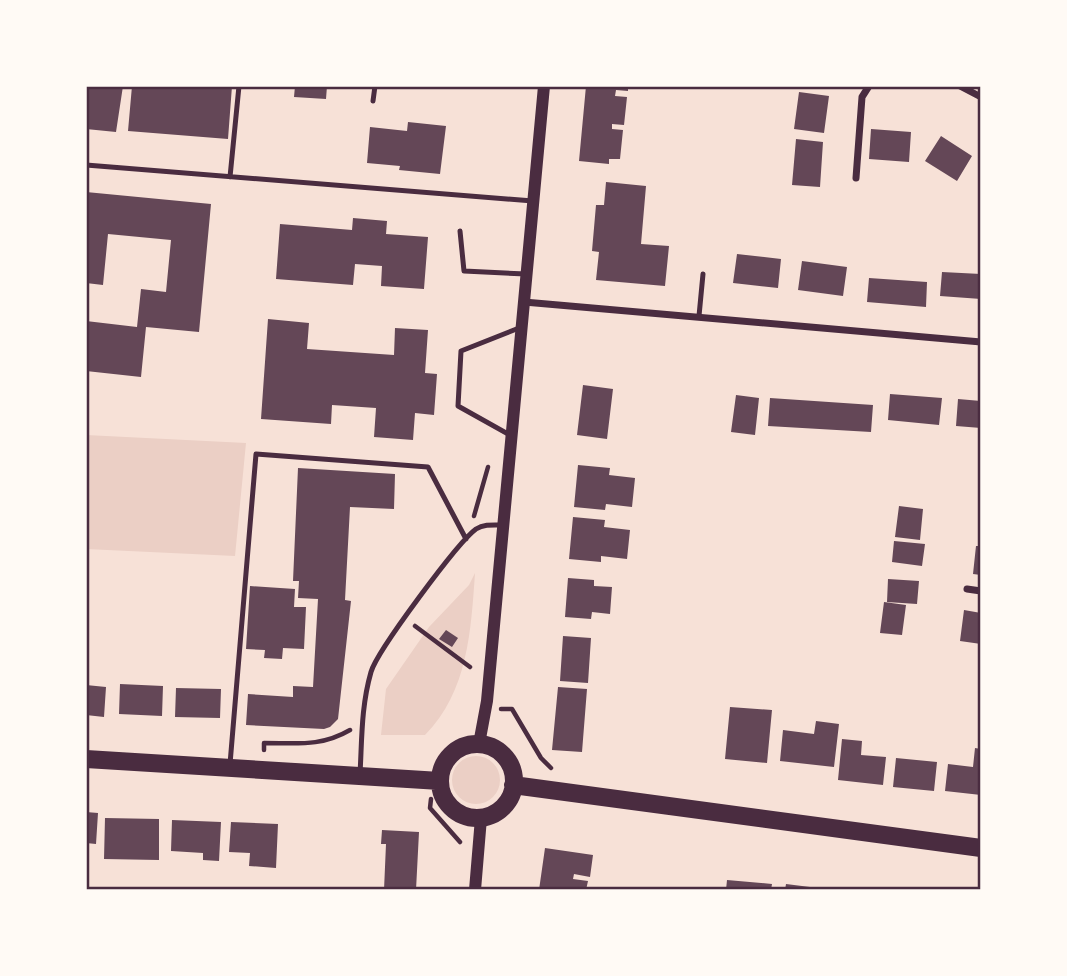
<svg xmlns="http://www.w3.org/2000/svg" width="1067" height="976" font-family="Lato,sans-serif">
<rect width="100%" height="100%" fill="#f7e1d7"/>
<path fill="#ebcfc5" d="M 86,435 L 246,443 L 235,556 L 86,549 Z
M 475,573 C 471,630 468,692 425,735 L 381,735 L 386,689 L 429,627 L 469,585 Z
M452 780a24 24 0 1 1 48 0a24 24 0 1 1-48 0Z"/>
<path fill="#644757" d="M 86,86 L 123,86 L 116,132 L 86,129 Z
M 132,86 L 232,86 L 228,139 L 128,131 Z
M 295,86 L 327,86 L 326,99 L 294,97 Z
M 586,86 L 628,86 L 628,91 L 616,90 L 615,96 L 627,97 L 624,125 L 612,124 L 612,129 L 623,130 L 620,159 L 609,159 L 609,164 L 579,161 Z
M 799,92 L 829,96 L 824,133 L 794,129 Z
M 408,122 L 446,126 L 440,174 L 399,170 L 400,166 L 367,163 L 370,127 L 407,131 Z
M 871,129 L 911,132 L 909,162 L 869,159 Z
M 941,136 L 972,156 L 957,181 L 925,161 Z
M 796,139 L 823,142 L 820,187 L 792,185 Z
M 606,182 L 646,186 L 641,244 L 669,246 L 665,286 L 596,280 L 599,252 L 592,251 L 596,205 L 604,205 Z
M 86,192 L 211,204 L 199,332 L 146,327 L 141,377 L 86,371 L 86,321 L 137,327 L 141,289 L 166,292 L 171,240 L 108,234 L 103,285 L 86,283 Z
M 353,218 L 387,221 L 386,234 L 428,237 L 424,289 L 381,286 L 382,266 L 355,264 L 353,285 L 276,279 L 280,224 L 352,230 Z
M 737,254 L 781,259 L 778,288 L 733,283 Z
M 802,261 L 847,267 L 843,296 L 798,290 Z
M 942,272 L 981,274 L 981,299 L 940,296 Z
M 869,278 L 927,282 L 926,307 L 867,302 Z
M 268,319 L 309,323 L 307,349 L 394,355 L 395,328 L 428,330 L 425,373 L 437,374 L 434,415 L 415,413 L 413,440 L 374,437 L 376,408 L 332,405 L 331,424 L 261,419 Z
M 583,385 L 613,389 L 607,439 L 577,435 Z
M 890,394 L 942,398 L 939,425 L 888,420 Z
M 736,395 L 759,398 L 755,435 L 731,432 Z
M 770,398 L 873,405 L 871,432 L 768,426 Z
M 958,399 L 981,401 L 981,428 L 956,426 Z
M 578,465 L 610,468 L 609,475 L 635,478 L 632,507 L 606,504 L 605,510 L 574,507 Z
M 298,468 L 395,474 L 394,509 L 350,507 L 345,600 L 351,601 L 338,719 L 330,727 L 324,729 L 246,725 L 248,694 L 293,697 L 293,686 L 313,687 L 318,599 L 298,598 L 299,581 L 293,581 Z
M 899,506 L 923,509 L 920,540 L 895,537 Z
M 573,517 L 605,520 L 604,527 L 630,530 L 627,559 L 601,556 L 601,562 L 569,559 Z
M 894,541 L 925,544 L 922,566 L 892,562 Z
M 976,546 L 981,546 L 981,575 L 973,574 Z
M 568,578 L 594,580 L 594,586 L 612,587 L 610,614 L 592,612 L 591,619 L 565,617 Z
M 888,579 L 919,581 L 917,604 L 887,602 Z
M 250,586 L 295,589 L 294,607 L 306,607 L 304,649 L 283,648 L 282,659 L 264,658 L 265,650 L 246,649 Z
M 884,602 L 906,605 L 902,635 L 880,633 Z
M 964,610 L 981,613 L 981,644 L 960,641 Z
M 446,630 L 458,638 L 452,647 L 439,639 Z
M 563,636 L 591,638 L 588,683 L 560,681 Z
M 120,684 L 163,686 L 162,716 L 119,714 Z
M 86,685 L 106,687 L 104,717 L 86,715 Z
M 558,687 L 587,689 L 582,752 L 552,750 Z
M 176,688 L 221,689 L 220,718 L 175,717 Z
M 730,707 L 772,710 L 767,763 L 725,759 Z
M 816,721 L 839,724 L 834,767 L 780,761 L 783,730 L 814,734 Z
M 842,739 L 862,741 L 861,755 L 886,757 L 883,785 L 838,780 Z
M 975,748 L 981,749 L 981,795 L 945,791 L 948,764 L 973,767 Z
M 896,758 L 937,762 L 934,791 L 893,787 Z
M 86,812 L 98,813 L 96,844 L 86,843 Z
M 105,818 L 159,819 L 159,860 L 104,859 Z
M 172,820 L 221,822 L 219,861 L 203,860 L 203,853 L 171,851 Z
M 231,822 L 278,824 L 276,868 L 249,866 L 250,853 L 229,852 Z
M 382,830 L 419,832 L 416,890 L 384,890 L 386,844 L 381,844 Z
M 545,848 L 593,855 L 590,877 L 574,874 L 573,879 L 588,881 L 586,890 L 539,890 Z
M 727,880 L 772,884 L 771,890 L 726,890 Z
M 786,884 L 826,889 L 826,890 L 785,890 Z"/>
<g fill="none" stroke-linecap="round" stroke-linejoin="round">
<path stroke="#4a2c40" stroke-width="4.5" d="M 474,516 L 488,467
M 415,626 L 470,667
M 501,709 L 512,709 L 541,758 L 551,768
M 264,750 L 264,743 C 297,743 321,747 350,730
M 431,799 L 430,808 L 460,842"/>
<path stroke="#4a2c40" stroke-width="5" d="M 373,101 L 375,86
M 86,165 L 533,201
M 230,177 L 239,86
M 460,231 L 464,271 L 526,274
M 699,316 L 703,274
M 510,435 L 458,406 L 461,351 L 519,328
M 230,764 L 256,454 L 428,467 L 466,539
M 360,774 C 362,739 361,707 371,672 C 377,651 458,542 476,529 C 484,524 493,525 502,525"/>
<path stroke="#4a2c40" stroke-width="7" d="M 960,86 L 981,97
M 856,178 L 862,97 L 869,86
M 524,302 L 981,342
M 967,589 L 981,591"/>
<path stroke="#4a2c40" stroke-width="12" d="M 479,744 L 487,701 L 544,86
M 475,890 L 481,818"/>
<path stroke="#4a2c40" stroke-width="18" d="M440 781a37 37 0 1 1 74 0a37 37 0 1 1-74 0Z
M 86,759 L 440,781
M 513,785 L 981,848"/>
</g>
<rect width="1067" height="976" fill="none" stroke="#fffaf5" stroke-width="175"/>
<rect x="88" y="88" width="891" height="800" fill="none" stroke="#4a2c40" stroke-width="2.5"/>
</svg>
